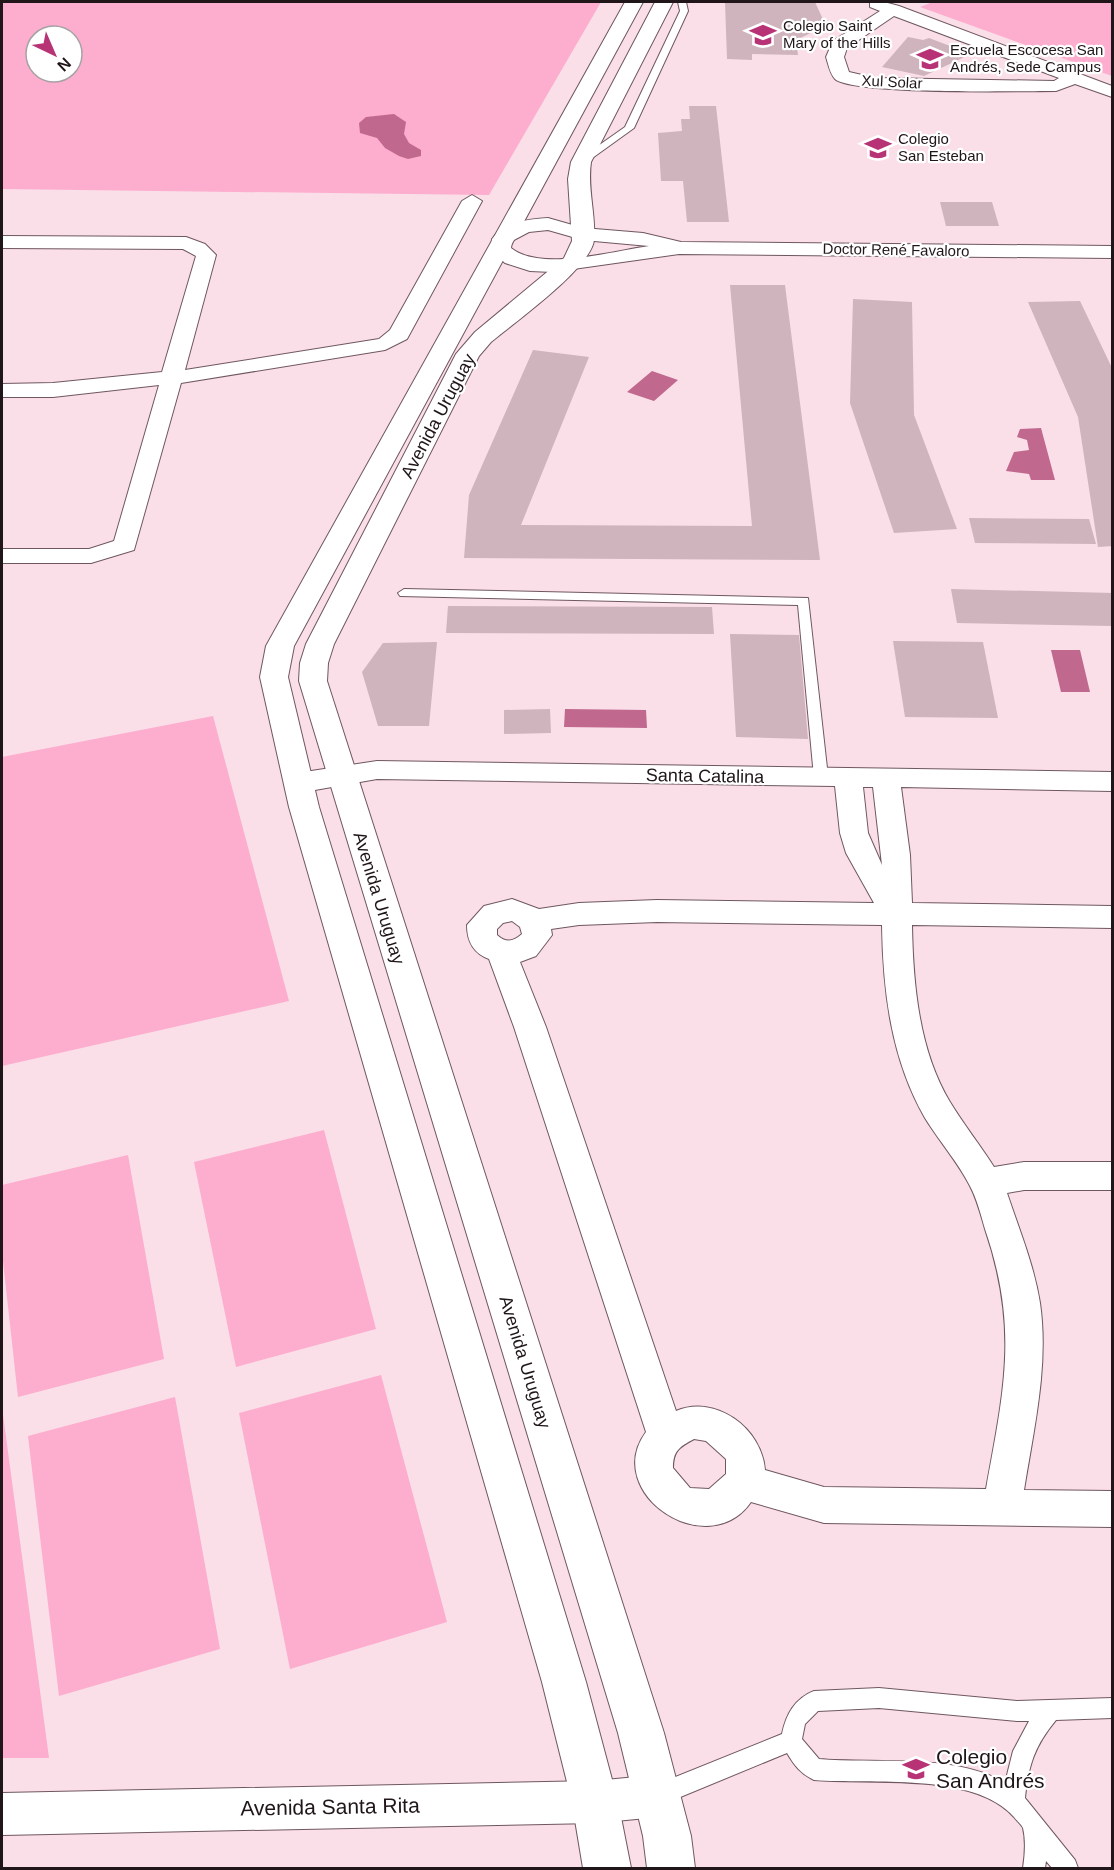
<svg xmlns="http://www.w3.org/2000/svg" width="1114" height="1870" font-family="Arial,sans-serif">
<rect width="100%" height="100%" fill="#fadee8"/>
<path fill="#fdadcd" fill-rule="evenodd" d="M 2,2 L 601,2 L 489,195 L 2,189 ZM 36,36 L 72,36 L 72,72 L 36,72 Z
M 933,2 L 1112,2 L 1112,76 L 920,7 Z
M 213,716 L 289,1001 L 2,1066 L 2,757 Z
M 324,1130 L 376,1329 L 236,1367 L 194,1162 Z
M 128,1155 L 164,1359 L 18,1397 L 2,1252 L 2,1185 Z
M 381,1375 L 447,1622 L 290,1669 L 239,1413 Z
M 175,1397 L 220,1649 L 59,1696 L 28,1436 Z
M 2,1407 L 49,1758 L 2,1758 Z"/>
<path fill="#c1688e" d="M 394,114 L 406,122 L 404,134 L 409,143 L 421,150 L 421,156 L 408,159 L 399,156 L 385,148 L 377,138 L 360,133 L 359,123 L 366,117 Z
M 652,371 L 678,380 L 654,401 L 627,392 Z
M 1041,428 L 1055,480 L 1031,480 L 1029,474 L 1006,471 L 1014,452 L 1029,450 L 1027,440 L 1017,437 L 1020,429 Z
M 1051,650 L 1080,650 L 1090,692 L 1061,692 Z
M 565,709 L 646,710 L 647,728 L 564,727 Z"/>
<path fill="#cfb3bd" d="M 725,2 L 815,2 L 826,26 L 796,40 L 798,55 L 752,54 L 752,60 L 727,59 Z
M 908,37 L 923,40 L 929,38 L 971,54 L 924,76 L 882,67 Z
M 689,106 L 716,106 L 729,222 L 687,222 L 683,181 L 661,181 L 658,133 L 682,131 L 681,119 L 690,119 Z
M 940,202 L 992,202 L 999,226 L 946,226 Z
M 730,285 L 785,285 L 820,560 L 464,558 L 469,495 L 533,350 L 589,357 L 521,525 L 752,526 Z
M 853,299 L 912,302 L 914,415 L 957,529 L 894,533 L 850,403 Z
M 1080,301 L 1113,370 L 1113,546 L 1098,547 L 1078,417 L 1028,302 Z
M 969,518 L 1089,519 L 1096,544 L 975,543 Z
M 951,589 L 1113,593 L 1113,626 L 957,623 Z
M 448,606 L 712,607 L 714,634 L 446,633 Z
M 730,634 L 799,635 L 808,739 L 736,737 Z
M 893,641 L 983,642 L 998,718 L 905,717 Z
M 437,642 L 429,726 L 378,726 L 362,672 L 383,643 Z
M 550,709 L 551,733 L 504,734 L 504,710 Z"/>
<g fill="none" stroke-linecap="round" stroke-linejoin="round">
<g stroke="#6f5760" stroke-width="2">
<path id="lane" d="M 678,2 L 686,2 L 688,11 L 634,128 L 584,164 L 578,164 L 578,160 L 625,127 L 680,11 Z
M 404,589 L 808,598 L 828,777 L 821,782 L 814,777 L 798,605 L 400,596 L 398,593 Z
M 879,1688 L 1017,1701 L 1112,1698 L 1112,1718 L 1056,1720 C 1035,1745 1028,1766 1025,1798 L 1075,1860 L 1078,1868 L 1052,1868 L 1046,1861 L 1045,1868 L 1023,1868 C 1025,1855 1026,1840 1023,1828 C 1022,1825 1016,1820 1014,1817 C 973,1771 871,1785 814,1780 C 801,1774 794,1765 787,1753 L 661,1805 L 653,1802 L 650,1794 L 653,1786 L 782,1734 C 786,1715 794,1699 814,1691 ZM 879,1708 L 1017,1721 L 1029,1721 L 1013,1751 L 1005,1783 C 956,1753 875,1764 819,1759 L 802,1739 L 805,1724 L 818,1711 Z"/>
</g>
<g stroke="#6f5760" stroke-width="2">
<path id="street" d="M 870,2 L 884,2 L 899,6 L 1112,86 L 1112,97 L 1075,84 L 1056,91 C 1022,91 853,95 835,79 C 830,74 828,63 826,57 L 833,41 L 880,11 L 870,7 ZM 894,16 L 1059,78 L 1054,81 L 875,78 L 849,72 L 844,57 L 847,48 Z
M 472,195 L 482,201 L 407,339 L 385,350 L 181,383 L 134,550 L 91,563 L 2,563 L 2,549 L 89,549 L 114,541 L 159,385 L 53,397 L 2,397 L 2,384 L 53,383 L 162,372 L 196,256 L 183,249 L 2,248 L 2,236 L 186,237 L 205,244 L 216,255 L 185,370 L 379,339 L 390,330 L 462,201 Z
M 548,218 L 583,228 L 643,233 L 681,242 L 1112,246 L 1112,258 L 679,254 L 552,272 L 530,271 L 505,263 L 491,250 L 492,239 C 504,222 529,219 548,218 ZM 548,230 L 583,240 L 649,246 C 613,251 541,272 511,248 L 512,241 L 529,232 Z
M 377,761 L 1112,772 L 1112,791 L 901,787 L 910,855 L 912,903 L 1112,906 L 1112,928 L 912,925 C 913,984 919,1051 950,1102 C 964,1125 980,1145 994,1167 L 1024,1162 L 1112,1162 L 1112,1190 L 1024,1190 L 1007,1193 C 1019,1229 1034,1265 1040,1303 C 1049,1365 1034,1428 1024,1490 L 1112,1491 L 1112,1527 L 824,1523 L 751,1502 C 708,1564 601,1493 646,1432 L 514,1027 L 489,959 C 473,953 467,941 467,925 L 484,906 L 512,899 L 539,909 L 579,903 L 657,900 L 874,903 L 846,853 L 840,833 L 835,786 L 377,779 L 298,793 L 288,790 L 284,783 L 288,776 L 298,773 ZM 863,787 L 873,787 L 882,865 L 868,833 ZM 512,921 L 520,927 L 522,934 C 513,942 506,943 497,935 L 497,929 L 503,923 ZM 657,922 L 882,925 C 883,991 891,1059 925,1118 C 939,1141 958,1162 970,1186 C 977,1199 981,1215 985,1229 C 1019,1328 1004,1390 986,1489 L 824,1487 L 765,1470 C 762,1428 715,1394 676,1411 L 546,1027 L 520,962 L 536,956 L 552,935 L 551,929 L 579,925 ZM 694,1439 L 706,1441 L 726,1459 L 726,1474 L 709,1489 L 690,1488 L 673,1468 C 673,1451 679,1447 694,1439 Z
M 657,1775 L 672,1781 L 678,1796 L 672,1811 L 657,1817 L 595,1823 L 2,1835 L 2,1793 L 595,1781 Z"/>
</g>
<g stroke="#6f5760" stroke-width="2">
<path id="secondary" d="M 625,2 L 643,2 L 294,646 L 288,677 L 319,807 L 586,1682 L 618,1802 L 631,1868 L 583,1868 L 572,1802 L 542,1682 L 289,807 L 260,677 L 266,646 Z
M 655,2 L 673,2 L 591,162 C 587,188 596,214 594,240 C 591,268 515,322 491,342 L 479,356 L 334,644 L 328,663 L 327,681 L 664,1733 L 691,1836 L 695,1868 L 647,1868 L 643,1836 L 618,1733 L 299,681 L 300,663 L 306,644 L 456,354 L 475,332 L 564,258 L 572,241 L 568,179 L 571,162 Z"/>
</g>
<use href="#lane" fill="#fff" fill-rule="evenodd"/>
<use href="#street" fill="#fff" fill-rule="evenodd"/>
<use href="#secondary" fill="#fff" fill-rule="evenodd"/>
</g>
<defs>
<g id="school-bare" transform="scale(2.07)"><path d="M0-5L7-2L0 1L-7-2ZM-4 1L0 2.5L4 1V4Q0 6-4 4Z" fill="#b83376" stroke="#fff" stroke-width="2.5" paint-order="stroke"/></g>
</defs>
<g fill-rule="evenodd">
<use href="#school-bare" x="763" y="35"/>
<use href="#school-bare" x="930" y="59"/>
<use href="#school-bare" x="878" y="148"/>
<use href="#school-bare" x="916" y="1769"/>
</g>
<g text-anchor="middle" stroke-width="4.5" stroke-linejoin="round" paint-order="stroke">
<g font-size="15" fill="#20161a" stroke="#fff" text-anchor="start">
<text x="783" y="31">Colegio Saint<tspan x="783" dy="17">Mary of the Hills</tspan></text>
<text x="950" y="55">Escuela Escocesa San<tspan x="950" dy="17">Andrés, Sede Campus</tspan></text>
<text x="898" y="144">Colegio<tspan x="898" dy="17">San Esteban</tspan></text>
</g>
<g font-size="15" fill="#20161a" stroke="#fff">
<text transform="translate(892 82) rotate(3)" y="5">Xul Solar</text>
<text transform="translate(896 250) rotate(1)" y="5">Doctor René Favaloro</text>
</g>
<g font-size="18" fill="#20161a" stroke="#fff">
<text transform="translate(438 416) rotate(-62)" y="6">Avenida Uruguay</text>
<text transform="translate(705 776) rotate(1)" y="6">Santa Catalina</text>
<text transform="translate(379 898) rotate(73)" y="6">Avenida Uruguay</text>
<text transform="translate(525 1362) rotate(73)" y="6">Avenida Uruguay</text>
</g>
<g font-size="21" fill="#20161a" stroke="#fff" text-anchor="start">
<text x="936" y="1764">Colegio<tspan x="936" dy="24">San Andrés</tspan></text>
</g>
<g font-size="21" fill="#20161a" stroke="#fff">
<text transform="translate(330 1807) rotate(-1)" y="7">Avenida Santa Rita</text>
</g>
</g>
<rect width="1114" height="1870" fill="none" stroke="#20161a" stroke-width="6"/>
<g transform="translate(54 54) rotate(136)"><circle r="28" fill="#ffffff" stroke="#a6a2a3" stroke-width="1.5"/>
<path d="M0-4.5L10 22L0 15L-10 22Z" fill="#b83376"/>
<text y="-9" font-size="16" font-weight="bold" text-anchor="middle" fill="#20161a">N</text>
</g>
</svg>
